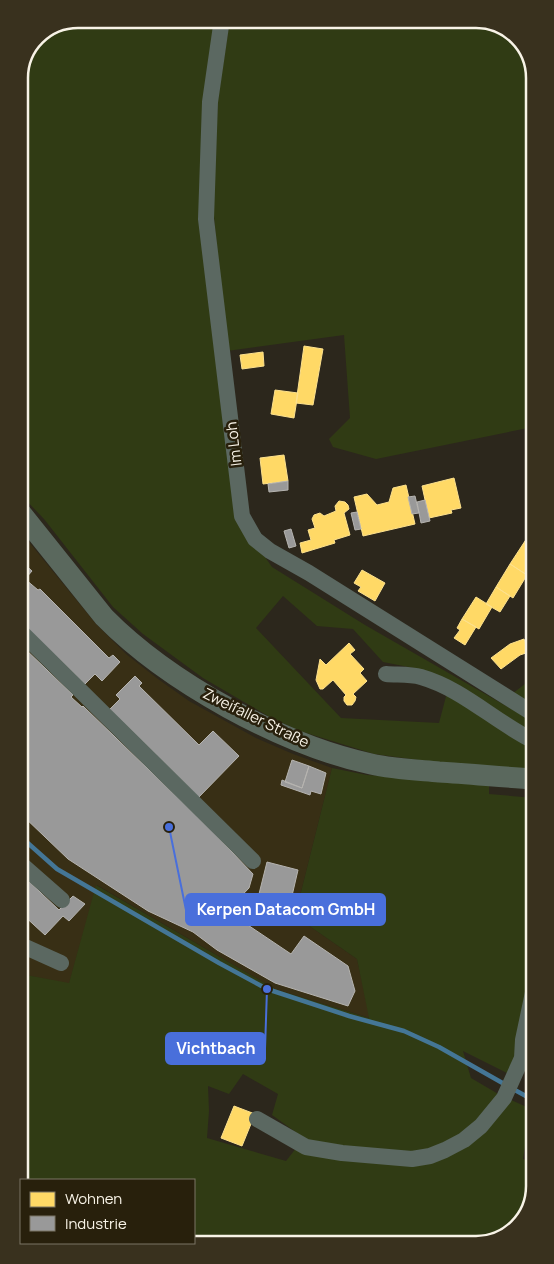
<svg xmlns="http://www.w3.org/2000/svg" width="554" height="1264" font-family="Manrope,sans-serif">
<rect width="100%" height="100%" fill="#2c271c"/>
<path fill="#382f15" d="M 20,531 L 96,624 L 126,654 L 158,679 L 189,701 L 256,738 L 293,754 L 332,768 L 295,916 L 357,959 L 370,1018 L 275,989 L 97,885 L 69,984 L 21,974 Z"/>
<path fill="#303b14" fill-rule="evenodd" d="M 77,19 L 217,19 L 201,143 L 237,517 L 272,567 L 365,625 L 534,722 L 534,769 L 471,767 L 374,754 L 300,731 L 268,716 L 203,678 L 143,634 L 113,607 L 44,519 L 20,494 L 19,74 L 36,36 ZM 283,596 L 317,626 L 353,629 L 383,662 L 419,669 L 449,685 L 439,723 L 341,718 L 256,628 Z
M 230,19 L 481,19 L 512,31 L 532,58 L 533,427 L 376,459 L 333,447 L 329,439 L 350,418 L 344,335 L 227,351 L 213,206 L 218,99 Z
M 534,677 L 534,710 L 508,697 Z
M 332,768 L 367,775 L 489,783 L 489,794 L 534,798 L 535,967 L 511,1075 L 463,1051 L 471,1078 L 500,1095 L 531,1109 L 523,1159 L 535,1162 L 535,1187 L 523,1222 L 496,1242 L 73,1245 L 67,1243 L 194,1243 L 194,1180 L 22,1180 L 21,974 L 69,983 L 96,885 L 275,989 L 369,1018 L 357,959 L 295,916 ZM 243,1074 L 278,1094 L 272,1115 L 304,1138 L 286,1161 L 207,1138 L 209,1111 L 208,1086 L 229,1094 Z"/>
<path fill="#ffd966" stroke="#fde18d" d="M 304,346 L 323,349 L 313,405 L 296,403 Z
M 263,352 L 264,366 L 242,369 L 240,355 Z
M 275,390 L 298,393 L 294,418 L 271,414 Z
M 284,455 L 288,481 L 263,484 L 260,458 Z
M 454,478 L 461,508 L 451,510 L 452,513 L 429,518 L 422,486 Z
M 406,485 L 415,524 L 363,536 L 354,497 L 367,494 L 377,505 L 389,502 L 393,488 Z
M 339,501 L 345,502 L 348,505 L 349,509 L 344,513 L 350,535 L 334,540 L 335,543 L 302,553 L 300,543 L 311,540 L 308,530 L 315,528 L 312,519 L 314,515 L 320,513 L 324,516 L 336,511 L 335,506 Z
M 527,538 L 533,543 L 533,565 L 527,575 L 510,564 Z
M 510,564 L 527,575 L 513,598 L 496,587 Z
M 362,570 L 385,583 L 375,601 L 358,591 L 361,587 L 354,583 Z
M 496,587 L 510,596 L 500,612 L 486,604 Z
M 476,597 L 492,607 L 479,629 L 462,619 Z
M 462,619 L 476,627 L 465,645 L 454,638 L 460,630 L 457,628 Z
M 524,639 L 529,652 L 520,655 L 501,669 L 491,658 L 510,644 Z
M 349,643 L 355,650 L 350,654 L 364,669 L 360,673 L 367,681 L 353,694 L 356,697 L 355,701 L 352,705 L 347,705 L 344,701 L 344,697 L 346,695 L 333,680 L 323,689 L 320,689 L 316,680 L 320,659 L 326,665 Z
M 234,1106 L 255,1114 L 242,1146 L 221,1138 Z"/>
<path fill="#999" stroke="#b6b4b0" d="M 288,481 L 288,490 L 269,492 L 268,484 Z
M 415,496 L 419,513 L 412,514 L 408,497 Z
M 425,500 L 430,521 L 421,523 L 417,502 Z
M 357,512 L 361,529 L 355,530 L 351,513 Z
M 291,529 L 296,546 L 289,548 L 284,531 Z
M 20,560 L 32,571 L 25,579 L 38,590 L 40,589 L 109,658 L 113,655 L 120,662 L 102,681 L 95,674 L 85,684 L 20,621 Z
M 20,644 L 73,695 L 71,697 L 82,707 L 83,706 L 211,830 L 253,874 L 249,888 L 227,911 L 291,954 L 304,936 L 348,966 L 355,991 L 348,1006 L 275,983 L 217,950 L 193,932 L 148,911 L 68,859 L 21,814 Z
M 135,676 L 142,683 L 139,686 L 199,745 L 213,731 L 239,756 L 199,797 L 110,709 L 120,699 L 116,695 Z
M 292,760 L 309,766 L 302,788 L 285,782 Z
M 309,766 L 326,773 L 321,794 L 311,791 L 310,795 L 281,785 L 282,780 L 302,788 Z
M 267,862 L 298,870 L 288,913 L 259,894 Z
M 21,874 L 59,910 L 73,896 L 85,904 L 69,921 L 63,916 L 45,935 L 21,913 Z"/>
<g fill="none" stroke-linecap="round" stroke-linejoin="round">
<path stroke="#447696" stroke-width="4.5" d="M 21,837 L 57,869 L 219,963 L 267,989 L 349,1016 L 404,1031 L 439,1047 L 506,1085
M 513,1089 L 535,1101"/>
<path stroke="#5b6861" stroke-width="16" d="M 222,19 L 210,102 L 206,219 L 242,516 L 255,539 L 270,551 L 309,573 L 534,714
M 20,631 L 253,861
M 386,674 C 397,675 410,674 421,677 C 463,689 495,722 534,741
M 21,864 L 62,900
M 21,945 L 61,963
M 257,1119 L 306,1147 L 342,1153 L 412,1159 L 430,1156 L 445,1150 L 464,1140 L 481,1126 L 504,1098 L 522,1058 L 523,1040 L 535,983"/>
<path stroke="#5a685d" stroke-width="21" d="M 20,512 L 104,617 C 168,682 282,745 371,764 C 393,769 417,770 439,772 C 471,774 502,777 534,779"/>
</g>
<g text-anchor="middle" stroke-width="5" stroke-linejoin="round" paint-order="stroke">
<g font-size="15" fill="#f8f3e7" stroke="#28200c">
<text transform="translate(234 444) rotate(-97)" y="5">Im Loh</text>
<text transform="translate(256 718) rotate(26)" y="5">Zweifaller Straße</text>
</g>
</g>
<path d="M0 0H554V1264H0ZM78 28H476A50 50 0 0 1 526 78V1186A50 50 0 0 1 476 1236H78A50 50 0 0 1 28 1186V78A50 50 0 0 1 78 28Z" fill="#39311e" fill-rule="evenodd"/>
<path fill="none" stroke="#f8f3e7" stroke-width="2.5" d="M78 28H476A50 50 0 0 1 526 78V1186A50 50 0 0 1 476 1236H78A50 50 0 0 1 28 1186V78A50 50 0 0 1 78 28Z"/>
<path fill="none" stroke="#496fdb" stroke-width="2" d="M169 827L186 910M267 989L265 1049"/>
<g fill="#496fdb" stroke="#28200c" stroke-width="2">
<circle cx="169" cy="827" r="5"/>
<circle cx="267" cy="989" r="5"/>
</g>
<g fill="#496fdb" stroke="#496fdb" stroke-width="2">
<rect x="186" y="894" width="199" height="31" rx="5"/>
<rect x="166" y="1033" width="99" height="31" rx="5"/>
</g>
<g font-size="16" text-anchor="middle" font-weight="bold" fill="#fff">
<text x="286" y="915">Kerpen Datacom GmbH</text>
<text x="216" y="1054">Vichtbach</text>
</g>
<rect x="20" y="1179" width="175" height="65" fill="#28200c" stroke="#7b7464"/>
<rect x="30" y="1192" width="25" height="15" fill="#ffd966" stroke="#7b7464"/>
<text x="65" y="1204" font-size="15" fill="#f8f3e7">Wohnen</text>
<rect x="30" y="1216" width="25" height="15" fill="#999999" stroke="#7b7464"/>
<text x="65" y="1229" font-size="15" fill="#f8f3e7">Industrie</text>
</svg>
